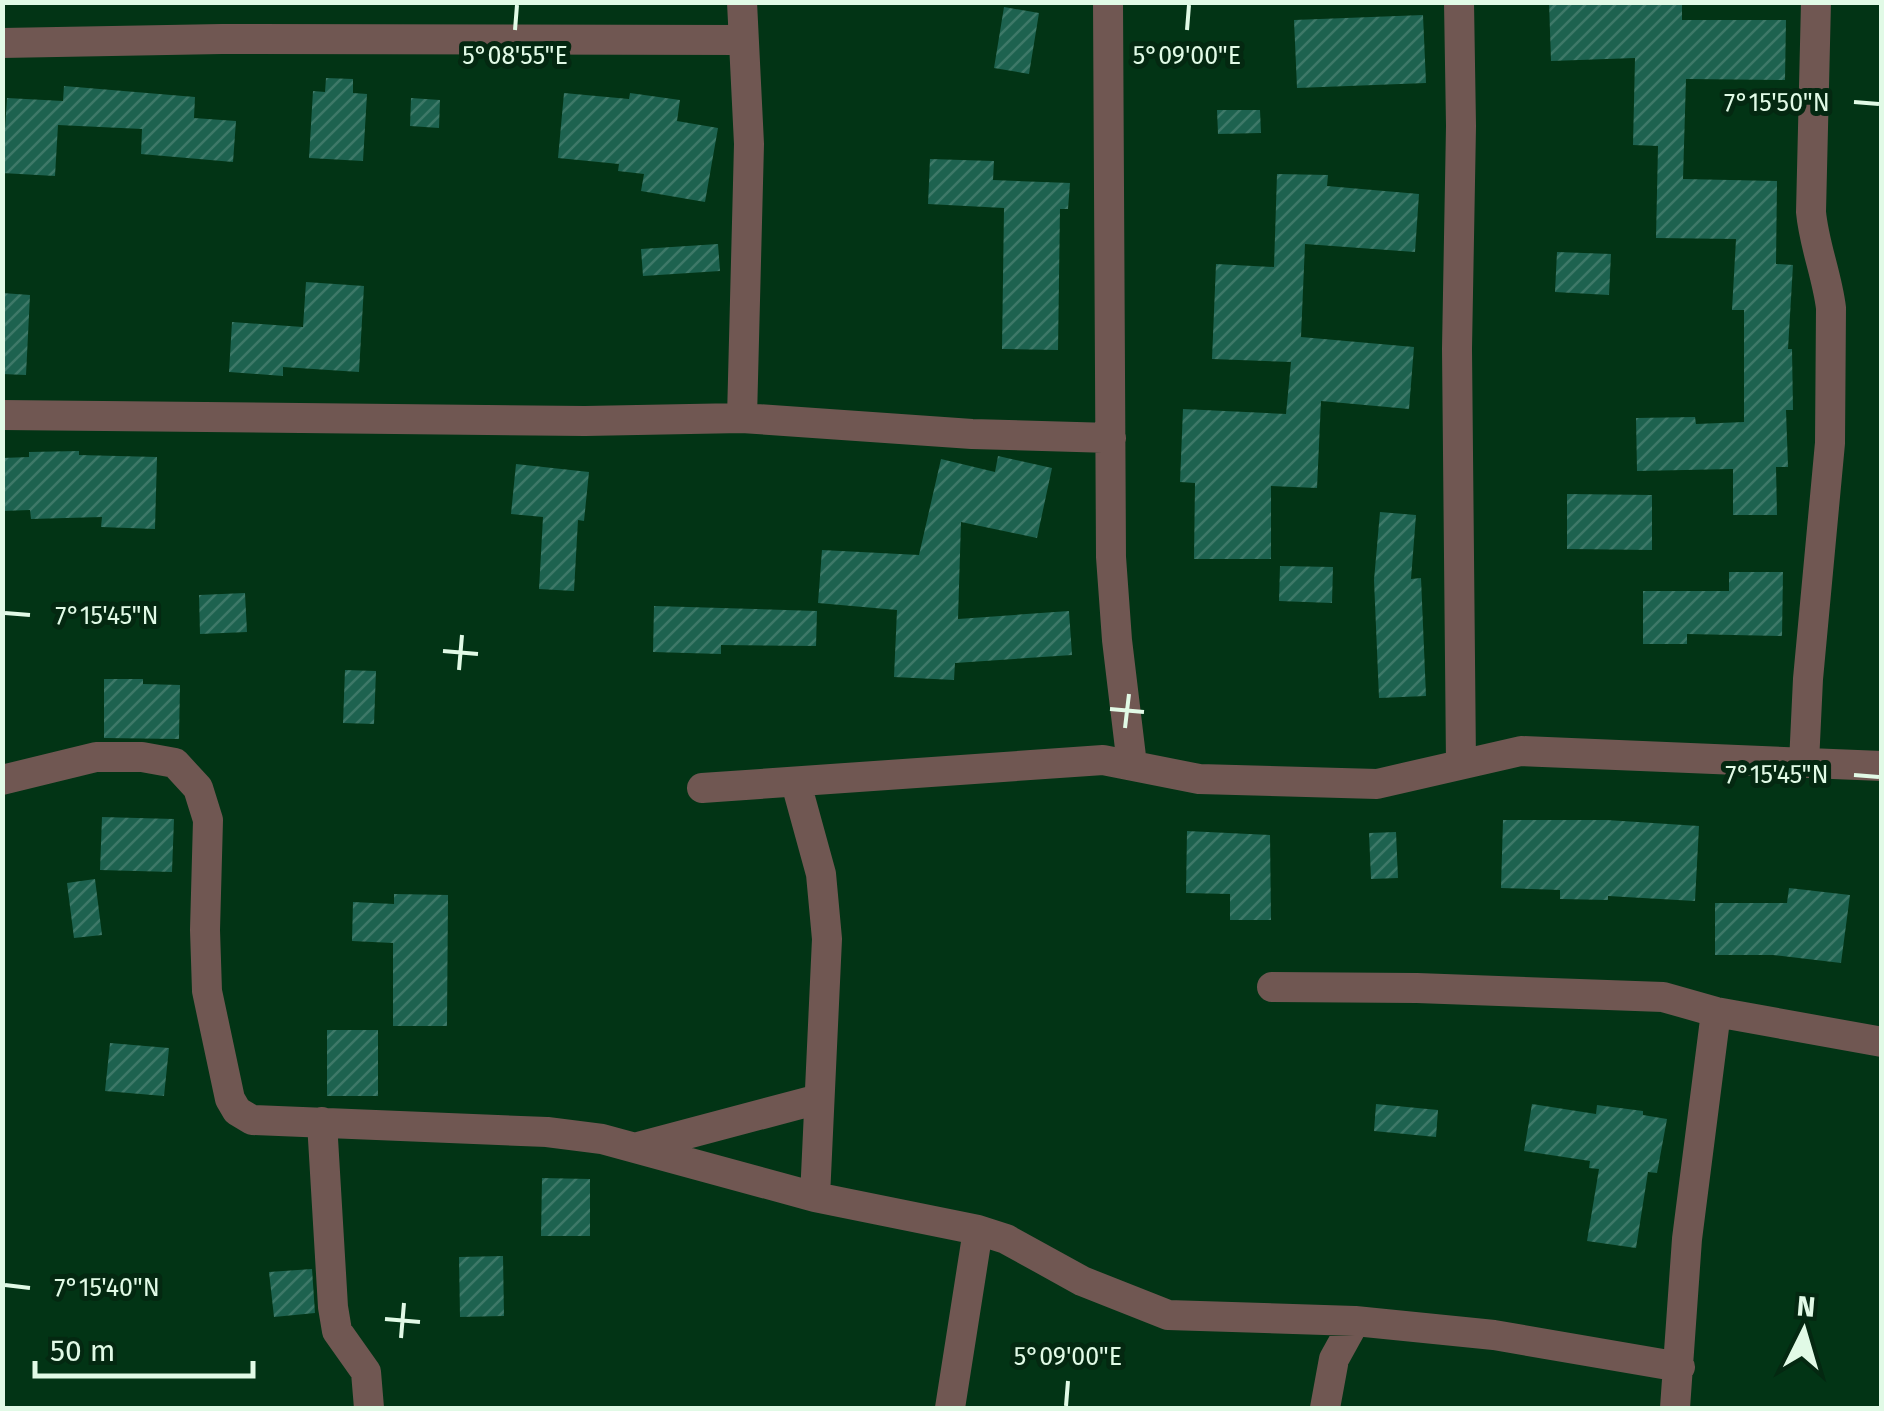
<svg xmlns="http://www.w3.org/2000/svg" width="1884" height="1411" font-family="'Fira Sans',sans-serif">
<defs>
<pattern id="building-hatch" width="6" height="6" patternUnits="userSpaceOnUse" patternTransform="scale(2.5)"><rect width="6" height="6" fill="#1d624f"/><path d="M-1 1l2-2M0 6l6-6M5 7l2-2" fill="none" stroke="#3e7968"/></pattern>
</defs>
<rect width="100%" height="100%" fill="#023415"/>
<path fill="url(#building-hatch)" d="M 1549,2 L 1682,2 L 1682,20 L 1786,20 L 1785,80 L 1686,79 L 1683,179 L 1777,181 L 1776,264 L 1793,265 L 1788,349 L 1792,349 L 1793,410 L 1786,410 L 1788,467 L 1776,467 L 1777,515 L 1733,515 L 1733,469 L 1637,471 L 1636,418 L 1695,417 L 1696,424 L 1744,422 L 1744,310 L 1732,310 L 1736,239 L 1656,238 L 1658,146 L 1633,145 L 1635,58 L 1551,61 Z
M 1004,7 L 1039,13 L 1029,74 L 994,68 Z
M 1423,15 L 1426,83 L 1297,88 L 1294,20 Z
M 326,78 L 353,79 L 353,93 L 367,94 L 363,161 L 309,158 L 313,91 L 325,92 Z
M 64,86 L 195,97 L 194,118 L 236,121 L 233,162 L 141,154 L 142,129 L 58,125 L 55,176 L 2,173 L 7,98 L 63,101 Z
M 564,93 L 629,99 L 630,93 L 680,100 L 677,121 L 718,128 L 705,202 L 641,191 L 644,174 L 618,171 L 619,164 L 558,158 Z
M 411,98 L 440,100 L 439,128 L 410,126 Z
M 1217,110 L 1260,110 L 1261,133 L 1218,134 Z
M 930,159 L 994,161 L 993,180 L 1070,183 L 1068,209 L 1060,209 L 1058,350 L 1002,349 L 1004,208 L 928,204 Z
M 1277,174 L 1328,175 L 1327,186 L 1419,194 L 1415,252 L 1305,244 L 1301,337 L 1414,347 L 1409,409 L 1321,401 L 1317,488 L 1271,486 L 1271,559 L 1194,559 L 1195,483 L 1180,482 L 1183,409 L 1286,414 L 1291,362 L 1212,359 L 1216,264 L 1274,267 Z
M 718,244 L 720,271 L 643,276 L 641,249 Z
M 1557,252 L 1611,254 L 1609,295 L 1555,292 Z
M 306,282 L 364,286 L 359,372 L 283,367 L 283,376 L 229,372 L 232,322 L 303,327 Z
M 2,293 L 30,295 L 26,375 L 2,374 Z
M 79,451 L 79,455 L 157,457 L 155,529 L 101,527 L 102,517 L 31,519 L 30,510 L 2,511 L 2,458 L 29,457 L 29,452 Z
M 998,456 L 1052,468 L 1037,538 L 961,522 L 958,619 L 1069,611 L 1072,655 L 955,663 L 954,680 L 894,677 L 897,610 L 818,603 L 822,550 L 919,555 L 941,459 L 995,472 Z
M 516,464 L 589,472 L 584,521 L 578,520 L 574,591 L 539,589 L 543,517 L 511,514 Z
M 1567,494 L 1652,495 L 1652,550 L 1567,549 Z
M 1380,512 L 1416,515 L 1411,579 L 1421,578 L 1426,696 L 1379,698 L 1374,580 Z
M 1280,566 L 1333,567 L 1332,603 L 1279,601 Z
M 1729,572 L 1783,572 L 1782,636 L 1687,634 L 1687,644 L 1643,644 L 1643,591 L 1729,591 Z
M 245,593 L 247,632 L 200,634 L 199,595 Z
M 654,606 L 817,611 L 816,646 L 721,645 L 721,654 L 653,652 Z
M 345,670 L 376,671 L 374,724 L 343,723 Z
M 104,679 L 143,679 L 143,684 L 180,685 L 179,739 L 104,738 Z
M 102,817 L 174,819 L 172,872 L 100,870 Z
M 1503,820 L 1607,820 L 1699,826 L 1695,901 L 1608,896 L 1608,900 L 1560,899 L 1560,890 L 1501,888 Z
M 1187,831 L 1270,835 L 1271,920 L 1230,920 L 1230,894 L 1186,893 Z
M 1396,832 L 1398,878 L 1371,879 L 1369,833 Z
M 95,879 L 102,935 L 74,938 L 67,883 Z
M 1789,888 L 1850,895 L 1841,963 L 1773,955 L 1715,955 L 1715,903 L 1787,903 Z
M 394,894 L 448,895 L 447,1026 L 393,1026 L 393,943 L 352,941 L 353,902 L 394,904 Z
M 327,1030 L 378,1030 L 378,1096 L 327,1096 Z
M 110,1043 L 169,1048 L 164,1096 L 105,1091 Z
M 1376,1104 L 1438,1110 L 1436,1137 L 1374,1131 Z
M 1532,1104 L 1596,1114 L 1597,1105 L 1643,1111 L 1643,1115 L 1667,1119 L 1657,1173 L 1648,1172 L 1636,1248 L 1587,1241 L 1599,1169 L 1589,1168 L 1590,1161 L 1524,1151 Z
M 542,1178 L 590,1179 L 590,1236 L 541,1236 Z
M 503,1256 L 504,1316 L 460,1317 L 459,1257 Z
M 312,1269 L 315,1313 L 274,1317 L 269,1272 Z"/>
<g fill="none" stroke-linecap="round" stroke-linejoin="round">
<path stroke="#705752" stroke-width="30" d="M 1108,2 L 1111,557 L 1117,640 L 1132,765
M 1459,2 L 1461,126 L 1457,349 L 1461,763
M 2,43 L 222,39 L 743,40
M 2,415 L 585,421 L 742,418 L 972,434 L 1111,438
M 742,418 L 749,144 L 742,2
M 1804,763 L 1808,679 L 1830,443 L 1831,308 C 1827,275 1814,245 1811,212 L 1816,2
M 2,780 L 96,757 L 142,757 L 175,763 L 198,788 L 208,820 L 205,930 L 207,991 L 230,1099 L 237,1111 L 252,1120 L 547,1132 L 602,1139 L 815,1197 L 978,1230 L 1006,1239 L 1082,1281 L 1168,1315 L 1355,1321 L 1494,1335 L 1680,1367
M 796,783 L 821,874 L 827,939 L 815,1197
M 702,788 L 1103,760 L 1199,779 L 1377,784 L 1521,751 L 1882,766
M 1272,987 L 1417,988 L 1663,997 L 1716,1012 L 1882,1042
M 322,1122 L 333,1307 L 337,1331 L 366,1372 L 369,1408
M 638,1147 L 819,1099
M 950,1408 L 978,1230
M 1325,1408 L 1334,1359 L 1355,1321
M 1675,1408 L 1687,1239 L 1716,1012"/>
</g>
<path fill="none" stroke="#e1fae6" stroke-width="4" d="M 515,30 L 517,5M 1187,30 L 1189,5M 1854,102 L 1879,104M 5,613 L 30,615M 443,651 L 478,654M 459,670 L 462,635M 1110,709 L 1144,712M 1125,728 L 1129,694M 1854,775 L 1879,777M 5,1285 L 30,1288M 385,1319 L 420,1322M 401,1338 L 404,1303M 1066,1406 L 1068,1381"/>
<g font-size="25" text-anchor="middle" fill="#e1fae6" stroke="#042811" stroke-width="10" stroke-linejoin="round" paint-order="stroke">
<text x="515" y="64">5°08'55"E</text>
<text x="1187" y="64">5°09'00"E</text>
<text x="1777" y="111">7°15'50"N</text>
<text x="107" y="624">7°15'45"N</text>
<text x="1777" y="783">7°15'45"N</text>
<text x="107" y="1296">7°15'40"N</text>
<text x="1068" y="1365">5°09'00"E</text>
</g>
<rect width="1884" height="1411" fill="none" stroke="#e1fae6" stroke-width="10"/>
<g transform="translate(1804 1331) rotate(5)" stroke="#042811" stroke-width="8" paint-order="stroke">
<path d="M0-8L18 38L0 25L-18 38Z" fill="#e1fae6"/>
<text y="-15" font-size="28" font-weight="bold" text-anchor="middle" fill="#e1fae6">N</text>
</g>
<path d="M35 1361v15h218v-15" fill="none" stroke="#e1fae6" stroke-width="5"/>
<text x="50" y="1361" font-size="30" fill="#e1fae6" stroke="#042811" stroke-width="8" paint-order="stroke">50 m</text>
</svg>
